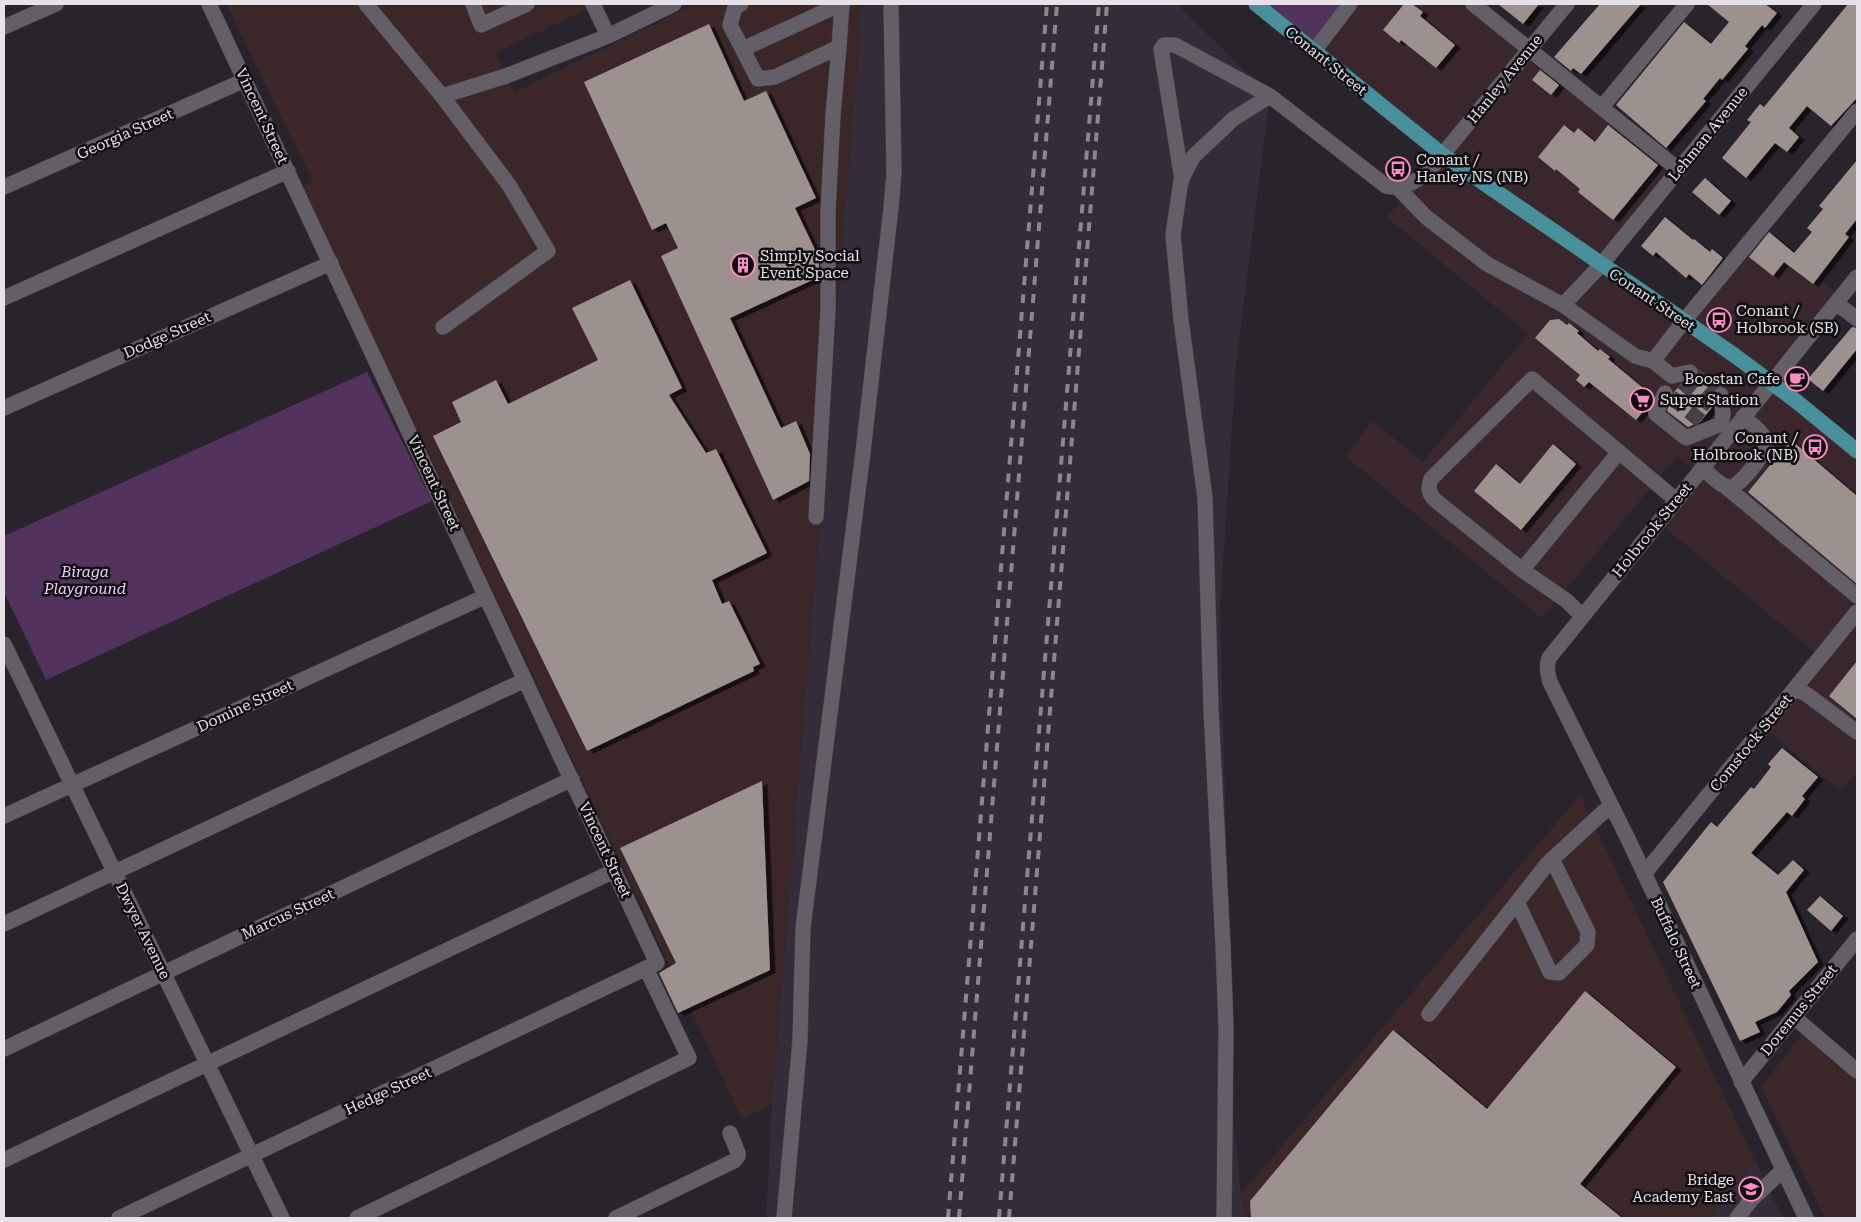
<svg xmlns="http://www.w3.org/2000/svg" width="1861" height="1222" font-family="'Roboto Serif',serif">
<defs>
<filter id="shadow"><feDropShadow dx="5.5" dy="3" stdDeviation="0" flood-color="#0009"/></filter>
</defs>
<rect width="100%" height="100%" fill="#29242b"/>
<path fill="#3a272e" d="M 1350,4 L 1473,4 L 1679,170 L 1601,265 L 1684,321 L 1762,226 L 1841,297 L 1771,382 L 1857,451 L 1857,772 L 1841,791 L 1763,727 L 1820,657 L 1658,522 L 1697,473 L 1677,456 L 1542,618 L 1345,456 L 1373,421 L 1423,462 L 1528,334 L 1387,217 L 1442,155 L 1314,51 Z"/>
<path fill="#3b2728" d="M 226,4 L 598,4 L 495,53 L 515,92 L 695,4 L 862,4 L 772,1104 L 742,1119 L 402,398 L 299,189 L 313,181 Z
M 1580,795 L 1755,1161 L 1708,1218 L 1243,1218 L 1242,1193 Z
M 1803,1033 L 1857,1076 L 1857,1218 L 1825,1218 L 1761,1087 Z"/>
<path fill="#342c38" d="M 862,4 L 1177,4 L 1270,96 L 1236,366 L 1220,610 L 1234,1132 L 1244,1218 L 766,1218 L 772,1104 Z
M 1755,1161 L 1783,1218 L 1708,1218 Z"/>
<path fill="#52335e" d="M 1256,4 L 1350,4 L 1314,51 Z
M 367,372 L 432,501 L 46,680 L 4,592 L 4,536 Z"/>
<path fill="#9d918e" filter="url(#shadow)" d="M 1404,4 L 1412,4 L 1423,12 L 1420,16 L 1455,45 L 1436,68 L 1401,40 L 1399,43 L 1383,30 Z
M 1498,4 L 1539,4 L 1523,24 Z
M 1600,4 L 1641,4 L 1581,74 L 1573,68 L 1571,71 L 1554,57 Z
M 1707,4 L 1765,4 L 1777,13 L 1765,28 L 1762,25 L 1745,46 L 1748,49 L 1722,80 L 1720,78 L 1703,99 L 1706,101 L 1666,148 L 1616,105 L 1684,22 L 1711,44 L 1729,22 Z
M 1848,4 L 1857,4 L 1857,98 L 1831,126 L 1807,106 L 1789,128 L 1799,137 L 1787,152 L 1775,143 L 1746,178 L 1722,158 L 1751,122 L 1747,120 L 1760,104 L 1764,107 Z
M 709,24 L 744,101 L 766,91 L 816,198 L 795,208 L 819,258 L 819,277 L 730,318 L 781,428 L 796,421 L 810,454 L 809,481 L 773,500 L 661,256 L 678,248 L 666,223 L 652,230 L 584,82 Z
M 1540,70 L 1559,85 L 1551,95 L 1532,80 Z
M 1564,125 L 1574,133 L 1578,128 L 1595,142 L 1608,125 L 1658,165 L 1613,220 L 1578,192 L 1580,189 L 1556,169 L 1555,171 L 1538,157 Z
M 1857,160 L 1857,219 L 1845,234 L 1849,237 L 1813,284 L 1784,262 L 1773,276 L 1749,257 L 1769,232 L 1794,253 L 1812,232 L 1807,228 L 1823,209 L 1819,206 Z
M 1705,178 L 1731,201 L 1719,215 L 1692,192 Z
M 1665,217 L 1693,240 L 1694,239 L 1710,252 L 1712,249 L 1723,258 L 1702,285 L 1689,274 L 1686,278 L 1656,252 L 1653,256 L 1641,246 Z
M 630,280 L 682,388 L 669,395 L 706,453 L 716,449 L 767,553 L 712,580 L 722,604 L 729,601 L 760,664 L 753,667 L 754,671 L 587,751 L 433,436 L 461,422 L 452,402 L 496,380 L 508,404 L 598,360 L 572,308 Z
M 1559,319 L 1567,325 L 1569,323 L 1579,331 L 1577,333 L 1598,351 L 1600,349 L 1610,357 L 1608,359 L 1649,393 L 1651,402 L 1636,420 L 1589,382 L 1584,387 L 1576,380 L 1580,375 L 1535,338 L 1550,320 Z
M 1852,327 L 1857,328 L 1857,349 L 1823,391 L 1808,379 Z
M 1699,372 L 1717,387 L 1712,392 L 1713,406 L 1700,422 L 1688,427 L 1667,411 L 1674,392 L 1681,384 L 1696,379 Z
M 1791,440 L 1857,496 L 1857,584 L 1748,492 Z
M 1553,444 L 1576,464 L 1521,530 L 1474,491 L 1496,464 L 1520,484 Z
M 1857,661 L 1857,719 L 1829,696 Z
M 1782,748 L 1818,777 L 1802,796 L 1805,799 L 1792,816 L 1787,812 L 1751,853 L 1778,875 L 1793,860 L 1804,870 L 1786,892 L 1818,962 L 1789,991 L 1791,995 L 1777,1012 L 1755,1022 L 1760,1032 L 1740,1041 L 1663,882 L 1711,822 L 1717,827 L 1751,787 L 1754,789 L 1771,767 L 1768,764 Z
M 762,781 L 770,970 L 678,1013 L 659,973 L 676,963 L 620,848 Z
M 1820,896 L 1843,916 L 1831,931 L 1807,910 Z
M 1585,991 L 1676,1067 L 1580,1184 L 1622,1218 L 1251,1218 L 1250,1201 L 1393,1030 L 1487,1109 Z"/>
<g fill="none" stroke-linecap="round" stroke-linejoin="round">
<path stroke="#454047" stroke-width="15" stroke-dasharray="15 8" stroke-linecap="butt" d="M 1690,372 L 1721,395
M 1682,382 L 1712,406
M 1671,397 L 1701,421"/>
<g stroke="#454046" stroke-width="16">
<path id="minor" d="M 366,4 L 442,96 L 506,76 L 608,36 L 674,4
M 473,4 L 481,25 L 527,4
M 593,4 L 608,36
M 741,4 L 735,7 L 730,25 L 758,79 L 775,77 L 839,47 L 842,4
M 1473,4 L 1679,170
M 4,27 L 56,4
M 743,49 L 841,4
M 1314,51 L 1350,4
M 442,96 L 509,185 L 548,251 L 443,327
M 1602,107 L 1687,4
M 1182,180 L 1161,49 L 1164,45 L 1175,45 L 1270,96 L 1386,186 C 1403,189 1414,183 1428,172 L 1567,4
M 4,187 L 245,80
M 1398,188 L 1426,217 L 1487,264 L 1563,305 L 1635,356 L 1653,361 L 1684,321 L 1857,111
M 4,298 L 288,171
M 1836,303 L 1857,319
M 1563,305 L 1601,265 L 1814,4
M 1653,361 L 1672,376 L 1690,372
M 1665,393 L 1656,414 L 1686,438 L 1721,424 L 1723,415 L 1721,395
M 4,408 L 331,263
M 1619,452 L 1532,379 L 1431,479 C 1428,488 1428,493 1435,500 L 1522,570 L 1619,452 L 1676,500
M 1702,468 C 1709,473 1721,488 1731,487 C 1740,486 1767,452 1766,443 C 1765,433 1750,423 1743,417
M 1725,486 L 1857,596
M 816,517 L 828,310 L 828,211 L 833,115 L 839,47
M 1522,570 L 1567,601 L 1582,616
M 4,644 L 282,1218
M 1796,688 L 1809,696 L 1857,732
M 4,816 L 486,596
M 1644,874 L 1857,612
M 1517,902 L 1550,972 L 1559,973 L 1587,945 L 1588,932 L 1552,859
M 4,924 L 525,680
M 1429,1014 L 1548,863 L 1611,805
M 1794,1017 L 1857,1071
M 4,1049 L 572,779
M 1741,1082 L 1857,939
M 4,1160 L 614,871
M 119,1218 L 657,963 L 209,4
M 357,1218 L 689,1058 L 646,968
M 616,1218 L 734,1161 L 738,1156 L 738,1153 L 730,1133
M 784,1218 L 800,1040 L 803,928 L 863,452 L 891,208 L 894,173 L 891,4
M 1224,1218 L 1226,1028 L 1223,946 L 1211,709 L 1205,498 L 1181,320 L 1173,235 L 1181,180 L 1193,157 L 1233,119 L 1270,96
M 1737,1218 L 1752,1199 L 1783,1170
M 1806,1218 L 1629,841 L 1550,682 C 1547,673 1546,666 1549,658 L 1857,277"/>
</g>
<g stroke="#454046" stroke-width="16">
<path id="major" d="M 1256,4 L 1443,155 L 1734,355 L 1796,401 L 1857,451"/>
</g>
<use href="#minor" stroke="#645e66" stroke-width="15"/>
<use href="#major" stroke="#48909b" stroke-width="15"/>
<path stroke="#8b878c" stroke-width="4" stroke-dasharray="9 9" stroke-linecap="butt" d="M 948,1218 L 1047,4
M 959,1218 L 1057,4
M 999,1218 L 1099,4
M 1009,1218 L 1107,4"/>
</g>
<defs>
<g id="bus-ring" transform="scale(1.25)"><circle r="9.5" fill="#100e11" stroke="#fb8fc5" stroke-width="1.5"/><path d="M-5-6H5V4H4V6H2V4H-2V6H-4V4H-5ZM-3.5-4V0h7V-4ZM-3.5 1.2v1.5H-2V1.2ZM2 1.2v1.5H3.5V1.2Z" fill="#fb8fc5"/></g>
<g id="building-ring" transform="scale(1.25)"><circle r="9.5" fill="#100e11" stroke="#fb8fc5" stroke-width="1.5"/><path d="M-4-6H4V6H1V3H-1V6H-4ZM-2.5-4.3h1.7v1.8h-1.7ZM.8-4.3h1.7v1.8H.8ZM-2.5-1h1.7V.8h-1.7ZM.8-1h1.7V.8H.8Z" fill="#fb8fc5"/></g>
<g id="cafe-ring" transform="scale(1.25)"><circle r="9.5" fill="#100e11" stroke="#fb8fc5" stroke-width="1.5"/><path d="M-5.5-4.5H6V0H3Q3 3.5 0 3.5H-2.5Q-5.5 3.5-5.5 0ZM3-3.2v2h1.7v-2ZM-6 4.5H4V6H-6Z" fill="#fb8fc5"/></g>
<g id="supermarket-ring" transform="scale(1.25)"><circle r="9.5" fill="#100e11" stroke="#fb8fc5" stroke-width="1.5"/><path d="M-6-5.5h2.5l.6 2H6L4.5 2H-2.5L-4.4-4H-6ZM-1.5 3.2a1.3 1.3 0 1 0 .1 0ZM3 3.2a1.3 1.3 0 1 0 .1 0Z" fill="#fb8fc5"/></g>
<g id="school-ring" transform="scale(1.25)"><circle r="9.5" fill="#100e11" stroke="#fb8fc5" stroke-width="1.5"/><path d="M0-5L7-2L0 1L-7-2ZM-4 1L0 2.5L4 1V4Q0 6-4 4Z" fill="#fb8fc5"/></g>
</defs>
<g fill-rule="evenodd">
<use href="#bus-ring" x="1398" y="169"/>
<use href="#building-ring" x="743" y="265"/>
<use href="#bus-ring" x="1719" y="320"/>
<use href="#cafe-ring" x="1797" y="379"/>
<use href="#supermarket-ring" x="1642" y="400"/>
<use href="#bus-ring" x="1815" y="447"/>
<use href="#school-ring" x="1751" y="1189"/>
</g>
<g text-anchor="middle" stroke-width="5" stroke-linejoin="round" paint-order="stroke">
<g font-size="15" fill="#e6e2e7" stroke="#100e11">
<text transform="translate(1326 61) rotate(39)" y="5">Conant Street</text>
<text transform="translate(1505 79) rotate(-51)" y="5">Hanley Avenue</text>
<text transform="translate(262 116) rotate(65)" y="5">Vincent Street</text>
<text transform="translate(125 134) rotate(-24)" y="5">Georgia Street</text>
<text transform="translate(1708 134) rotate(-51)" y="5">Lehman Avenue</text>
<text transform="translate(1652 300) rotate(34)" y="5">Conant Street</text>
<text transform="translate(167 335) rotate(-24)" y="5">Dodge Street</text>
<text transform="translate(434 483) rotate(65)" y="5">Vincent Street</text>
<text transform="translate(1652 530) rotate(-51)" y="5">Holbrook Street</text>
<text transform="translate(245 706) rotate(-25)" y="5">Domine Street</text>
<text transform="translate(1751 743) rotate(-51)" y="5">Comstock Street</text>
<text transform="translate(605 850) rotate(65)" y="5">Vincent Street</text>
<text transform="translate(288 914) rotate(-25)" y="5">Marcus Street</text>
<text transform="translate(143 931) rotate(64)" y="5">Dwyer Avenue</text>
<text transform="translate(1676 943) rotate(65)" y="5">Buffalo Street</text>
<text transform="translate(1799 1010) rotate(-51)" y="5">Doremus Street</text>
<text transform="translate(388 1091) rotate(-25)" y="5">Hedge Street</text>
</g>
<g font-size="15" fill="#e6e2e7" stroke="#100e11" text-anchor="start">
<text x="1416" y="165">Conant /<tspan x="1416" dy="17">Hanley NS (NB)</tspan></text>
<text x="760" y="261">Simply Social<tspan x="760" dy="17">Event Space</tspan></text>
<text x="1736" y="316">Conant /<tspan x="1736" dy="17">Holbrook (SB)</tspan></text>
<text x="1780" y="384" text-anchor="end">Boostan Cafe</text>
<text x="1660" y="405">Super Station</text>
<text x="1798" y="443" text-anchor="end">Conant /<tspan x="1798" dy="17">Holbrook (NB)</tspan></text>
<text x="1734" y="1185" text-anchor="end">Bridge<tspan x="1734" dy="17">Academy East</tspan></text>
</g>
<g font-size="15" font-style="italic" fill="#f1ceff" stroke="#100e11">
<text x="85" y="577">Biraga<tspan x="85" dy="17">Playground</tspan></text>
</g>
</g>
<rect width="1861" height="1222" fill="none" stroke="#e6e2e7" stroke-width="10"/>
</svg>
